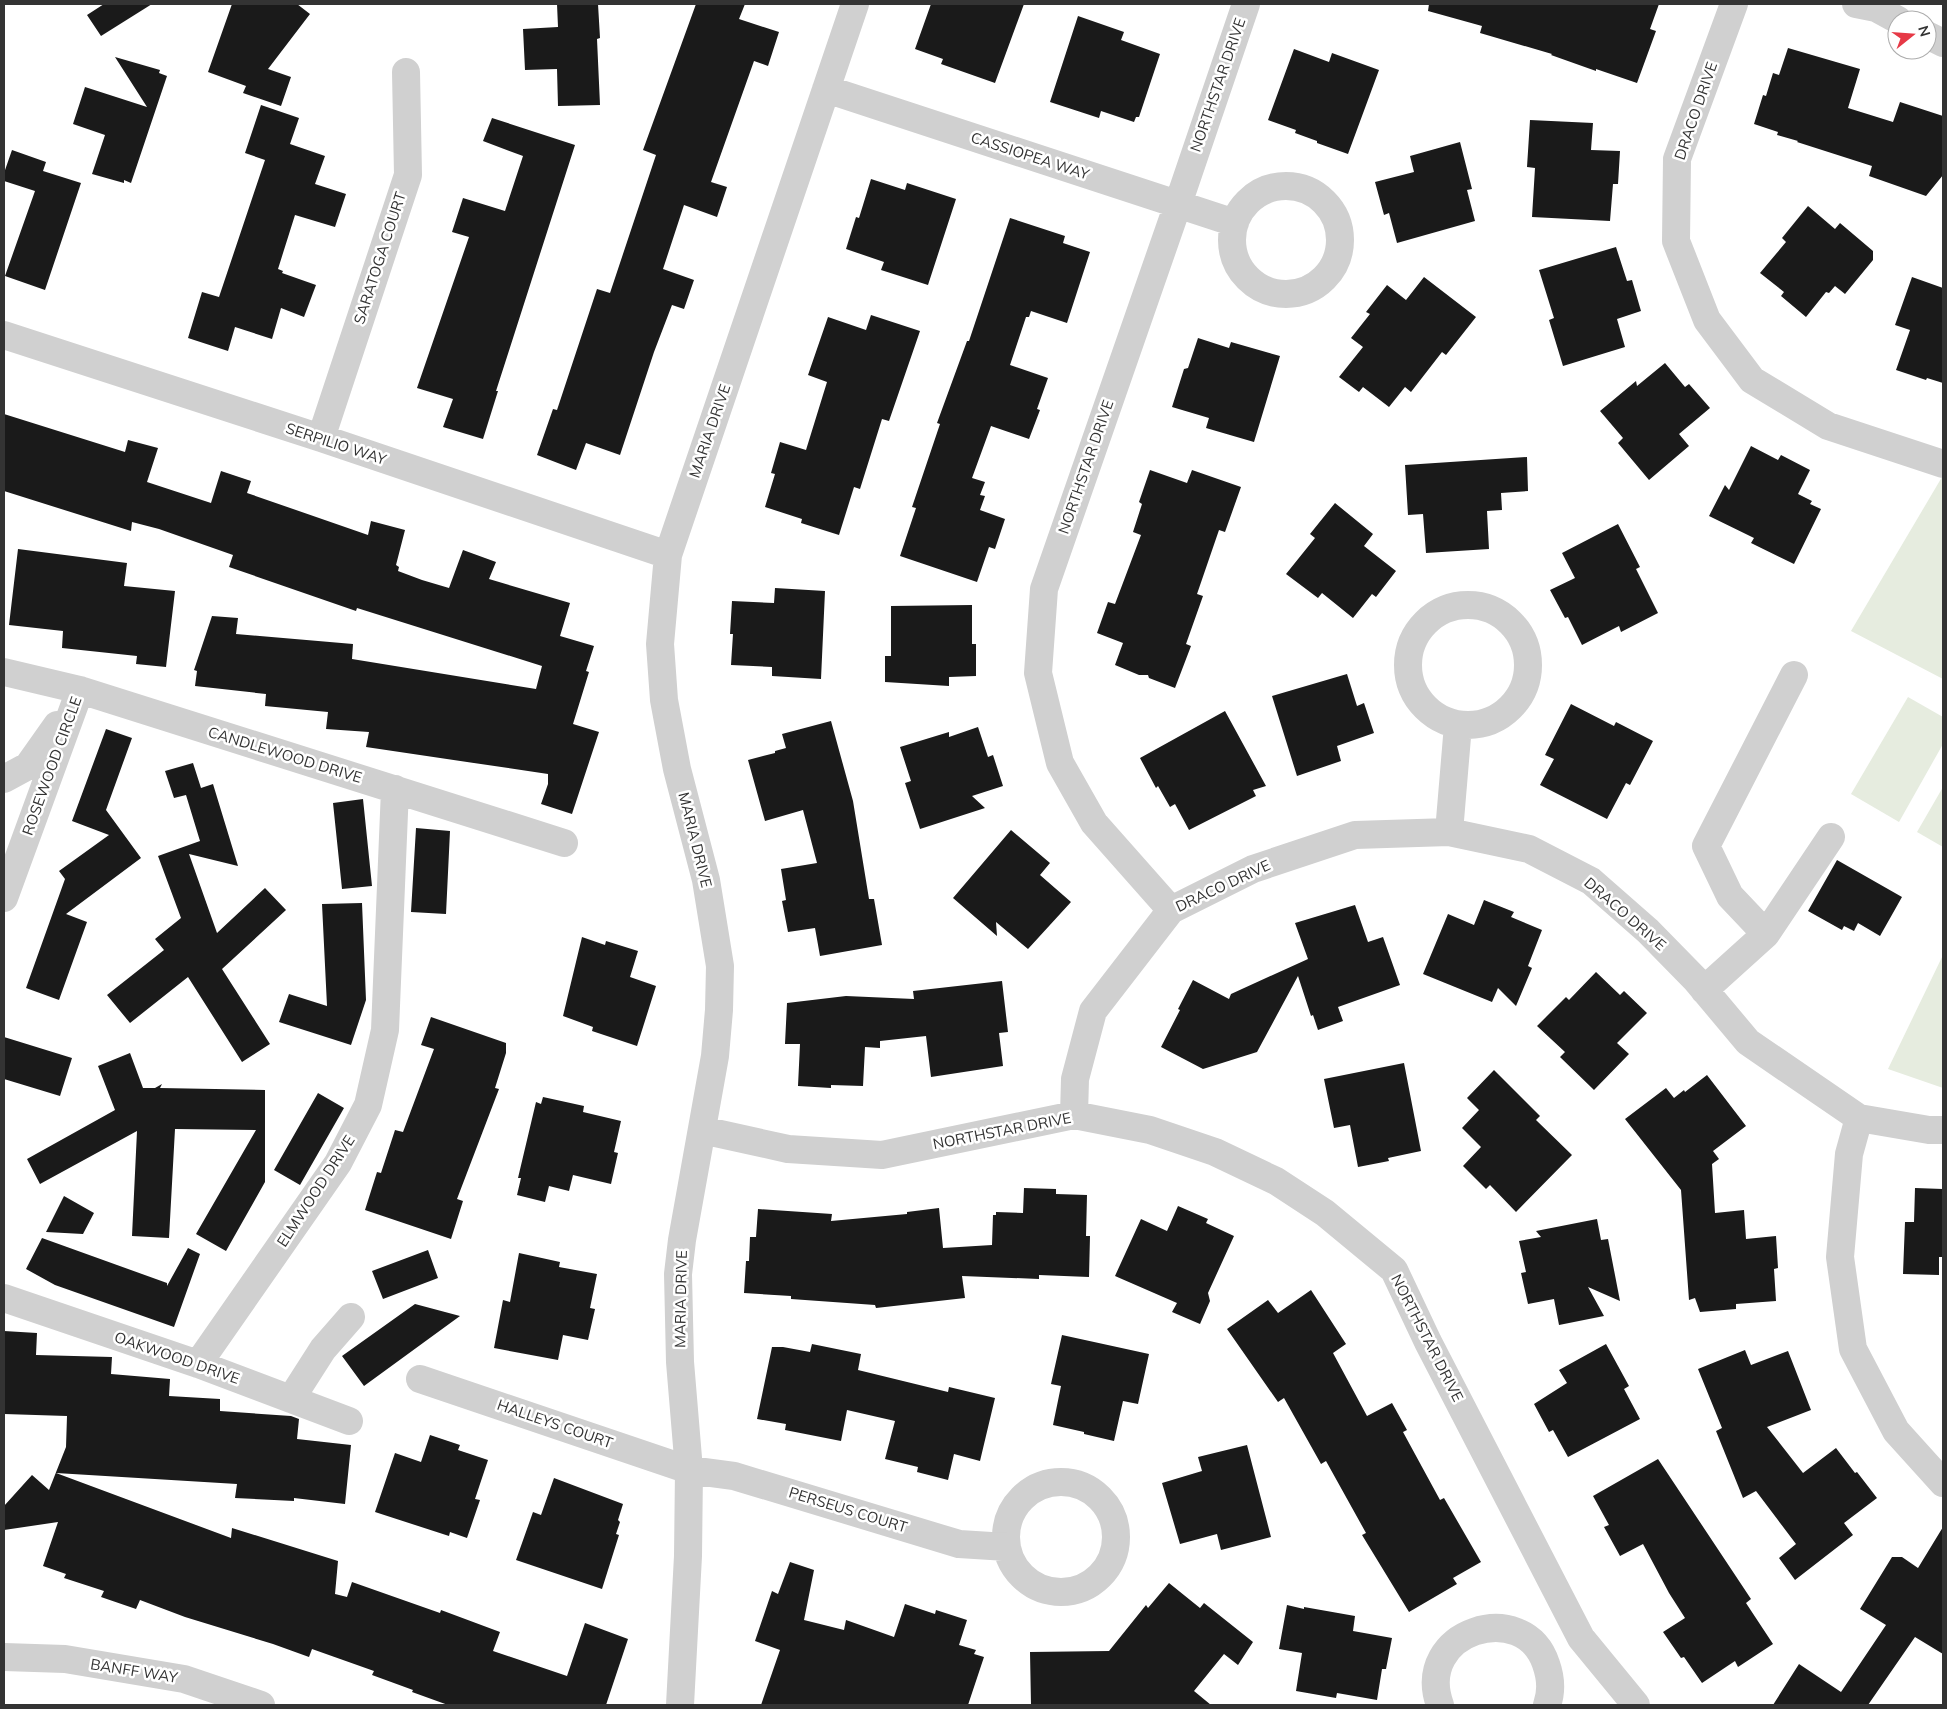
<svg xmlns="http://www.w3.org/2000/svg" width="1947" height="1709" font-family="Mulish,sans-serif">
<rect width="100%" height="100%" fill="#fff"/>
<path fill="#e6ecdf" d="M 1942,477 L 1943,478 L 1943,679 L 1851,631 Z
M 1908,697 L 1943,717 L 1943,744 L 1899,822 L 1851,794 Z
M 1943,787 L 1943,847 L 1917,832 Z
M 1943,955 L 1943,1088 L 1888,1069 Z"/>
<path fill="#1a1a1a" d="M 104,4 L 152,4 L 101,36 L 87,15 Z
M 232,4 L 297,4 L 310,14 L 268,69 L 291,77 L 281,106 L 243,93 L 246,86 L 208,72 Z
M 557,4 L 598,4 L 600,38 L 597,39 L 600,105 L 558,106 L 557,69 L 525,70 L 523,29 L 558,27 Z
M 696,4 L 745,4 L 739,19 L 779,32 L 768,66 L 754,61 L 711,182 L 727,187 L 717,217 L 684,205 L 663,269 L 694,280 L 684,309 L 672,305 L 654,352 L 620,455 L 586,443 L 576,470 L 537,455 L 553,409 L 557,410 L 597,289 L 610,293 L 656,155 L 643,150 Z
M 931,4 L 1024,4 L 995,83 L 941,64 L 943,59 L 915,49 Z
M 1429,4 L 1659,4 L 1650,29 L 1656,31 L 1637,83 L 1596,69 L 1596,71 L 1551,55 L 1552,54 L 1480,33 L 1482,26 L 1428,11 Z
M 1078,16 L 1124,32 L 1121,40 L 1160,54 L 1139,117 L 1136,117 L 1134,122 L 1101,111 L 1099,118 L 1050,102 Z
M 1788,48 L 1860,69 L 1848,108 L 1893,122 L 1900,102 L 1943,116 L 1943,175 L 1926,196 L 1869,176 L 1872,166 L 1797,142 L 1798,141 L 1777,135 L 1778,132 L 1754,124 L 1763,95 L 1766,96 L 1773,73 L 1779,75 Z
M 1294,49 L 1329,62 L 1332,53 L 1379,70 L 1348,154 L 1317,143 L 1317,141 L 1295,133 L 1296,130 L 1268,120 Z
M 115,57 L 160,70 L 159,73 L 167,76 L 131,183 L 124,180 L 124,183 L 92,174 L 105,135 L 73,124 L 85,87 L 147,107 Z
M 261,105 L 299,118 L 290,144 L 325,156 L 315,184 L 346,194 L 335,227 L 295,215 L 278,269 L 283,271 L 282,273 L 316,285 L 304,317 L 281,308 L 272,339 L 235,327 L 228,351 L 188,338 L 202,292 L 219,297 L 265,160 L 245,153 Z
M 492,118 L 575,145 L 496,391 L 498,391 L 483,439 L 443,427 L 453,399 L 417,388 L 469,237 L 452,232 L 463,198 L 505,211 L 523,156 L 483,141 Z
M 1530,120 L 1593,123 L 1591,150 L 1620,151 L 1618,184 L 1613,184 L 1610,221 L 1532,217 L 1535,168 L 1527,167 Z
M 1460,142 L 1472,189 L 1467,190 L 1475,221 L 1397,243 L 1389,213 L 1384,215 L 1375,182 L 1414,172 L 1410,156 Z
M 12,150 L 46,162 L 43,171 L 81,183 L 45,290 L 5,276 L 35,191 L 4,181 L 4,173 Z
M 871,179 L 905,190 L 907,183 L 956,199 L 928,285 L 881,270 L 884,262 L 846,249 L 856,217 L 859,218 Z
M 1808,206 L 1835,229 L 1840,223 L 1873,251 L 1873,260 L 1845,294 L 1835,286 L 1829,293 L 1826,292 L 1806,317 L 1781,296 L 1784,292 L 1760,273 L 1786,242 L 1782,238 Z
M 1010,218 L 1065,236 L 1063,243 L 1090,252 L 1067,323 L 1031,311 L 1029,317 L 1026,317 L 1010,365 L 1048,378 L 1037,409 L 1040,410 L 1029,439 L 991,426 L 972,478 L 985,482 L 980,495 L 985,496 L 980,510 L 1005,519 L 995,549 L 989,547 L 977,582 L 900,556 L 916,508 L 912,507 L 940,424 L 937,423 L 967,341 L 969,341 Z
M 1616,247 L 1627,281 L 1632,280 L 1641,311 L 1617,319 L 1625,347 L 1563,366 L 1549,320 L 1554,318 L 1539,270 Z
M 1424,277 L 1476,317 L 1446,355 L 1442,352 L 1411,392 L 1405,387 L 1389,407 L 1363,387 L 1359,392 L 1339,377 L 1363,347 L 1351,338 L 1370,314 L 1366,312 L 1387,285 L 1406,300 Z
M 1912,277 L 1943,288 L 1943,383 L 1927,378 L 1926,380 L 1896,370 L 1910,330 L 1895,325 Z
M 871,315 L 920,331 L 889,421 L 882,419 L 860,489 L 854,487 L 839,535 L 801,523 L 802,519 L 765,507 L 775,474 L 771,473 L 780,442 L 806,450 L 827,382 L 808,375 L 828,317 L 866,330 Z
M 1198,338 L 1229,348 L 1231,342 L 1280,356 L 1254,442 L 1206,428 L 1209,418 L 1172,407 L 1184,369 L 1188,368 Z
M 1665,363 L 1685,387 L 1689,384 L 1710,408 L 1679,434 L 1689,446 L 1649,480 L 1618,443 L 1623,438 L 1600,411 L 1636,381 L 1637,386 Z
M 4,414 L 125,452 L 128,440 L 158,448 L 147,482 L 211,503 L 221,471 L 251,481 L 247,493 L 368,535 L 371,521 L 405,530 L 396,565 L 399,567 L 398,571 L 422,580 L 449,588 L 463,550 L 496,562 L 489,579 L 570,603 L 560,636 L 594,646 L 586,671 L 589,672 L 573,724 L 599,732 L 572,814 L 541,804 L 548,784 L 548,774 L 366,747 L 369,732 L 326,729 L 328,712 L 265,706 L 266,694 L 195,686 L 197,671 L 194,670 L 212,616 L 238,618 L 236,634 L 353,644 L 352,659 L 536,689 L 542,666 L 357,608 L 356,611 L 229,567 L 233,555 L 159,529 L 132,522 L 131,531 L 4,491 Z
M 1751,446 L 1778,460 L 1781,455 L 1810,470 L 1798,494 L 1812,501 L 1810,504 L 1821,509 L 1794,564 L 1751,543 L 1754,538 L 1709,516 L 1725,485 L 1729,490 Z
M 1527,457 L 1528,491 L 1501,493 L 1502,510 L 1487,511 L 1489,549 L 1426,553 L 1423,514 L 1408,515 L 1405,465 Z
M 1150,470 L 1187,483 L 1192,470 L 1241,487 L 1225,532 L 1219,530 L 1197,594 L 1203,596 L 1186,644 L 1191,646 L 1175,688 L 1149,678 L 1148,675 L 1139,675 L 1115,665 L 1123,643 L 1097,633 L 1108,602 L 1115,604 L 1141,535 L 1133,532 L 1142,504 L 1139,502 Z
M 1335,503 L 1373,534 L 1364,546 L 1396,571 L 1376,597 L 1372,594 L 1353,618 L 1322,593 L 1318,598 L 1286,574 L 1315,538 L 1310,534 Z
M 1618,524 L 1640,567 L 1636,569 L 1658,613 L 1621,632 L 1619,626 L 1582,645 L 1568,617 L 1565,618 L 1550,590 L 1575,578 L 1562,553 Z
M 18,549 L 127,563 L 124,586 L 175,591 L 166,667 L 136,664 L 137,656 L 62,648 L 63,631 L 9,625 Z
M 775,588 L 825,591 L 821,679 L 772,676 L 772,667 L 731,665 L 733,634 L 730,634 L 732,601 L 774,603 Z
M 972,605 L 972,644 L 976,644 L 976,676 L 949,677 L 949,686 L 885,682 L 885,656 L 891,656 L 891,606 Z
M 1347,674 L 1357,706 L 1364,703 L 1374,733 L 1337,746 L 1341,761 L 1297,776 L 1272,696 Z
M 1571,704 L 1614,726 L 1616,722 L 1653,741 L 1630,785 L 1626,783 L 1607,819 L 1540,785 L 1554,759 L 1545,755 Z
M 1225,711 L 1266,786 L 1253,790 L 1256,796 L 1189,830 L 1175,804 L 1170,807 L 1158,786 L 1156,788 L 1140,758 Z
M 831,721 L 853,801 L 869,899 L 874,899 L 882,945 L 820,956 L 815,928 L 788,932 L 782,901 L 786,900 L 781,869 L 817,863 L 803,810 L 765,821 L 748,760 L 775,753 L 775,751 L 786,748 L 782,734 Z
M 978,727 L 988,757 L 993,755 L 1003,786 L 972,796 L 985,808 L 920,829 L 905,783 L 911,781 L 900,747 L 949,732 L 949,737 Z
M 106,729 L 132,738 L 106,810 L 141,858 L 66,914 L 87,922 L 59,1000 L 26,988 L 65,879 L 59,871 L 109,835 L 72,821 Z
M 193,763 L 201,788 L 213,784 L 238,866 L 189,854 L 217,933 L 265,888 L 286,910 L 222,969 L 270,1044 L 242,1062 L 188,977 L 130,1023 L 107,995 L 164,950 L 155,939 L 181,918 L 158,856 L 200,841 L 186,795 L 174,798 L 165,771 Z
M 363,799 L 372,886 L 342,889 L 333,803 Z
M 416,828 L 450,831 L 446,914 L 411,912 Z
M 1011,830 L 1050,863 L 1040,875 L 1071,902 L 1028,949 L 996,922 L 997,936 L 953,898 Z
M 1837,860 L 1902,897 L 1880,936 L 1858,923 L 1854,931 L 1844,926 L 1842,930 L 1808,911 Z
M 1484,900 L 1514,912 L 1511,917 L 1542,930 L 1528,966 L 1532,968 L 1516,1006 L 1498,988 L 1492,1002 L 1423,974 L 1448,914 L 1474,925 Z
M 362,903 L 366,1000 L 351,1045 L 279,1022 L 289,994 L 327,1006 L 322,904 Z
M 1355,905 L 1368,942 L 1383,937 L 1400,985 L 1338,1007 L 1343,1021 L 1318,1030 L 1313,1015 L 1311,1016 L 1298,976 L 1257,1052 L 1203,1069 L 1161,1047 L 1180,1010 L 1178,1009 L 1193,980 L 1229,999 L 1231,994 L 1308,959 L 1295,923 Z
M 582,937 L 605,945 L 606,941 L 638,951 L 630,977 L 656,986 L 637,1046 L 592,1031 L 593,1027 L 563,1016 Z
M 1596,972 L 1620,995 L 1624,991 L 1647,1013 L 1617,1043 L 1629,1054 L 1594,1090 L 1560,1057 L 1565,1052 L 1537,1026 L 1566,997 L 1569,1000 Z
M 1002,981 L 1008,1032 L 999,1033 L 1003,1066 L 931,1077 L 926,1036 L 880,1041 L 880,1048 L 865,1047 L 863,1086 L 831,1085 L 831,1088 L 798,1086 L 800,1044 L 785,1044 L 787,1003 L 846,996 L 914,999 L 913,991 Z
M 431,1017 L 506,1043 L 506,1053 L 495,1088 L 499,1089 L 457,1199 L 463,1201 L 451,1239 L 365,1210 L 377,1172 L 381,1173 L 395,1130 L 403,1132 L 434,1049 L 421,1045 Z
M 4,1037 L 72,1058 L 60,1096 L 4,1079 Z
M 130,1053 L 143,1088 L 155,1088 L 162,1084 L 160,1088 L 265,1090 L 265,1182 L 226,1251 L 196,1234 L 256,1130 L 175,1129 L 169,1238 L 132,1236 L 137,1131 L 40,1184 L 27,1159 L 115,1110 L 98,1066 Z
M 1404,1063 L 1421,1151 L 1388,1158 L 1389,1161 L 1358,1167 L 1350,1125 L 1334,1128 L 1324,1079 Z
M 1494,1070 L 1540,1116 L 1536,1120 L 1572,1155 L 1516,1212 L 1490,1185 L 1486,1189 L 1463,1166 L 1481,1147 L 1462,1128 L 1479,1110 L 1467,1098 Z
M 1707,1075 L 1746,1126 L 1713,1151 L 1719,1159 L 1712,1164 L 1715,1213 L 1744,1210 L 1746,1239 L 1776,1236 L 1778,1268 L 1774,1269 L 1776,1301 L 1736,1304 L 1736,1309 L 1700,1312 L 1695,1298 L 1689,1300 L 1681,1190 L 1625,1119 L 1666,1088 L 1674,1098 L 1684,1090 L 1685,1092 Z
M 318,1093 L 344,1108 L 300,1185 L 274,1170 Z
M 543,1097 L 584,1106 L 583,1112 L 621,1121 L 614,1152 L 618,1153 L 611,1184 L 573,1175 L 569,1191 L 549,1186 L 545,1202 L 517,1195 L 521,1178 L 518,1178 L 536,1102 L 541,1104 Z
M 1024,1188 L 1056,1189 L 1056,1194 L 1087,1195 L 1086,1236 L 1090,1236 L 1089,1277 L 1039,1275 L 1039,1279 L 962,1276 L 965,1298 L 876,1308 L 875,1305 L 791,1299 L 791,1296 L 744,1293 L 746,1261 L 749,1261 L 750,1237 L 756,1237 L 758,1209 L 832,1214 L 831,1221 L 907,1214 L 907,1212 L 939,1208 L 943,1248 L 992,1245 L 993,1215 L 996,1215 L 996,1212 L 1023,1213 Z
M 1915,1188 L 1943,1189 L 1943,1257 L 1939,1257 L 1939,1275 L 1903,1274 L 1905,1222 L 1914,1222 Z
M 64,1196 L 94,1213 L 83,1234 L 46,1232 Z
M 1178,1206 L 1208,1219 L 1206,1223 L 1234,1236 L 1208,1293 L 1210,1301 L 1200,1324 L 1172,1312 L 1177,1303 L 1115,1276 L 1141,1219 L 1167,1231 Z
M 1597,1219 L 1601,1240 L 1608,1239 L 1620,1301 L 1588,1287 L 1604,1316 L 1559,1325 L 1554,1299 L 1528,1304 L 1521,1273 L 1526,1272 L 1519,1241 L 1541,1237 L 1536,1231 Z
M 42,1238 L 167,1283 L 167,1286 L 188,1248 L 200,1254 L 174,1327 L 55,1285 L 26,1269 Z
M 428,1250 L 438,1278 L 383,1299 L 372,1271 Z
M 519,1253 L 560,1262 L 559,1267 L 597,1274 L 590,1308 L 595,1309 L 588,1340 L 563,1335 L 558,1360 L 494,1348 L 503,1300 L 510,1302 Z
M 1311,1290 L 1346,1344 L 1333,1353 L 1367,1416 L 1392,1403 L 1407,1430 L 1403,1432 L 1440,1500 L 1444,1498 L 1481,1562 L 1453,1578 L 1457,1584 L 1409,1612 L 1362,1535 L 1366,1533 L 1326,1461 L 1321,1464 L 1284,1398 L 1278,1402 L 1227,1329 L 1268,1300 L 1278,1313 Z
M 415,1304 L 460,1316 L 364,1386 L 342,1356 Z
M 4,1331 L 37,1333 L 36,1355 L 112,1357 L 111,1374 L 170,1379 L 169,1396 L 220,1399 L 220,1411 L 291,1416 L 299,1419 L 297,1439 L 351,1445 L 345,1504 L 294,1498 L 294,1501 L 235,1498 L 237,1484 L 56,1473 L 231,1538 L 232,1528 L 338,1561 L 335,1594 L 347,1597 L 352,1582 L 440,1613 L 441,1610 L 500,1632 L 493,1651 L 567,1676 L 585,1623 L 628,1639 L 606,1705 L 448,1705 L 412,1692 L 413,1690 L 372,1675 L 374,1671 L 312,1649 L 309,1657 L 273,1644 L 185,1617 L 140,1600 L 136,1609 L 101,1597 L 104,1591 L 64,1578 L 66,1574 L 43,1566 L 58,1522 L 4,1530 L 4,1506 L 32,1475 L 49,1490 L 66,1447 L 67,1416 L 4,1414 Z
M 1062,1335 L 1149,1354 L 1138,1404 L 1123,1401 L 1114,1441 L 1084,1434 L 1084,1432 L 1053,1425 L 1061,1386 L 1051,1384 Z
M 812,1344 L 861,1354 L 858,1370 L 948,1392 L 949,1387 L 995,1398 L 980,1461 L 954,1454 L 948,1480 L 917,1472 L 918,1467 L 885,1459 L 895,1421 L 847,1410 L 841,1441 L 785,1430 L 786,1424 L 757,1419 L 772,1347 L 783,1347 L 810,1352 Z
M 1606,1344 L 1629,1386 L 1624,1389 L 1640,1419 L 1568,1457 L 1553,1430 L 1549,1432 L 1534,1404 L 1567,1383 L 1559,1370 Z
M 1745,1350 L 1751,1365 L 1788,1351 L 1811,1410 L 1767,1427 L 1803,1473 L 1836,1448 L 1855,1473 L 1857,1472 L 1877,1498 L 1844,1523 L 1853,1535 L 1795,1580 L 1779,1558 L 1796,1544 L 1756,1491 L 1743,1498 L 1716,1431 L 1722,1428 L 1698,1369 Z
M 430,1435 L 460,1445 L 458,1450 L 488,1460 L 475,1499 L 480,1500 L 467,1538 L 450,1532 L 449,1536 L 375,1512 L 395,1453 L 421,1462 Z
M 1247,1445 L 1271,1537 L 1221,1550 L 1217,1534 L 1180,1544 L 1162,1483 L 1202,1471 L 1198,1457 Z
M 1658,1459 L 1751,1599 L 1746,1603 L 1773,1644 L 1738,1667 L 1735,1661 L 1702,1683 L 1684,1657 L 1681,1658 L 1663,1632 L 1685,1618 L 1669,1593 L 1643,1544 L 1620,1556 L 1604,1527 L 1609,1525 L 1593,1496 Z
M 554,1478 L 623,1504 L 618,1520 L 620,1522 L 616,1534 L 619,1535 L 602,1589 L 516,1560 L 533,1512 L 541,1515 Z
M 1943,1527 L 1943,1654 L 1915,1637 L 1868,1705 L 1773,1705 L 1799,1664 L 1841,1692 L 1886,1625 L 1860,1609 L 1892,1557 L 1902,1557 L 1918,1568 Z
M 790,1562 L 814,1570 L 804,1620 L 844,1630 L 846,1620 L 894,1637 L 905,1604 L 935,1614 L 936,1610 L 967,1620 L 959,1645 L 976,1650 L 974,1654 L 984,1657 L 968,1705 L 761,1705 L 780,1650 L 755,1641 L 772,1591 L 778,1594 Z
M 1169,1583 L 1200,1608 L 1204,1603 L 1253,1642 L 1238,1665 L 1224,1654 L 1194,1691 L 1211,1705 L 1031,1705 L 1030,1652 L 1109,1651 L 1146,1605 L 1148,1608 Z
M 1287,1605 L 1304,1609 L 1304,1607 L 1355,1616 L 1353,1631 L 1392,1638 L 1386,1669 L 1382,1669 L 1377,1700 L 1337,1693 L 1336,1698 L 1296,1691 L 1302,1653 L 1279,1649 Z"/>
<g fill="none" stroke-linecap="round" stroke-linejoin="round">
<path stroke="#d0d0d0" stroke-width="28" d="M 1734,4 L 1677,159 L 1676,241 L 1707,320 L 1752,380 L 1828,426 L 1943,464
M 1856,4 L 1876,8 L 1898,20
M 1927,35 L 1943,43
M 826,89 L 1235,223
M1232 240a54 54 0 1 1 108 0a54 54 0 1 1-108 0Z
M 4,335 L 321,438 L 668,555
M 321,438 L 408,175 L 406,72
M1408 665a60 60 0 1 1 120 0a60 60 0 1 1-120 0Z
M 4,672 L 80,690 L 564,843
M 4,779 L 28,766 L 57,725
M 1449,832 L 1458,725
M 4,898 L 80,690
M 1171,910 L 1094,823 L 1060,763 L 1038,673 L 1044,589 L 1178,204 L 1246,4
M 1766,934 L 1831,837
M 1704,990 L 1766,934 L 1730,896 L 1706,846 L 1794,675
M 1074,1115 L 1075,1079 L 1093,1011 L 1171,910 L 1253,869 L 1355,835 L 1449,832 L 1529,849 L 1591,881 L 1648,931 L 1696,980 L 1748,1042 L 1859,1118 L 1929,1130 L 1943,1130
M 1859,1118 L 1849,1154 L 1840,1257 L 1853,1349 L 1896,1431 L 1943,1483
M 702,1130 L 788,1149 L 882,1155 L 1074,1115 L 1150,1130 L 1215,1152 L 1276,1181 L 1325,1213 L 1394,1270 L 1428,1342 L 1581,1638 L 1636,1705
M 4,1298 L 198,1364 L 349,1421
M 198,1364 L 338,1163 L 368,1105 L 385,1030 L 395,789
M 420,1379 L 689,1470 L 734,1476 L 959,1544 L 1007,1547
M 291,1399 L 323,1349 L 351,1317
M1006 1537a55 55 0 1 1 110 0a55 55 0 1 1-110 0Z
M 4,1657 L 65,1659 L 184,1679 L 261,1705
M 680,1705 L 688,1556 L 689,1470 L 680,1362 L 678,1274 L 682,1240 L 715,1056 L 719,1010 L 720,966 L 706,880 L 677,769 L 664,700 L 660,644 L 668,555 L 855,4
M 1440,1705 C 1413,1631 1524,1597 1546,1664 C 1551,1678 1552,1691 1547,1705"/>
</g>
<g text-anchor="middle" stroke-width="5" stroke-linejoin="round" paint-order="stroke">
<g font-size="15" fill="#333" stroke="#fff">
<text transform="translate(1218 85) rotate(-71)" y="5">NORTHSTAR DRIVE</text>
<text transform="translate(1696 111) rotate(-71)" y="5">DRACO DRIVE</text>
<text transform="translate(1030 156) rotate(18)" y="5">CASSIOPEA WAY</text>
<text transform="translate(380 258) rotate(-72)" y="5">SARATOGA COURT</text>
<text transform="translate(710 431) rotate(-71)" y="5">MARIA DRIVE</text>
<text transform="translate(336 444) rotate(18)" y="5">SERPILIO WAY</text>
<text transform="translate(1086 467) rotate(-71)" y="5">NORTHSTAR DRIVE</text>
<text transform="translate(285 755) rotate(17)" y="5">CANDLEWOOD DRIVE</text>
<text transform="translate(52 766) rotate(-70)" y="5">ROSEWOOD CIRCLE</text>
<text transform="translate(695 840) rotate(76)" y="5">MARIA DRIVE</text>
<text transform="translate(1223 886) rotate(-25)" y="5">DRACO DRIVE</text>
<text transform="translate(1625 914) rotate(41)" y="5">DRACO DRIVE</text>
<text transform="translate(1002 1131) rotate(-11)" y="5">NORTHSTAR DRIVE</text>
<text transform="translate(316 1191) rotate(-57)" y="5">ELMWOOD DRIVE</text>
<text transform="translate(681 1299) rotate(-89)" y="5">MARIA DRIVE</text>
<text transform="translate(1427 1338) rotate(63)" y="5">NORTHSTAR DRIVE</text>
<text transform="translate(177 1358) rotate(19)" y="5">OAKWOOD DRIVE</text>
<text transform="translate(555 1424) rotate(19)" y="5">HALLEYS COURT</text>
<text transform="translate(848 1510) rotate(17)" y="5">PERSEUS COURT</text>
<text transform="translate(134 1671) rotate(9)" y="5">BANFF WAY</text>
</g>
</g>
<rect width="1947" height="1709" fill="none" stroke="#333333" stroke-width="10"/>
<g transform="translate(1912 35) rotate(73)"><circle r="24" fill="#ffffff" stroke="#adadad"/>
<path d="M0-4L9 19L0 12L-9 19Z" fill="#e63946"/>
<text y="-8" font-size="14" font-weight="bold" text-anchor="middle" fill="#333333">N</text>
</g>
</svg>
